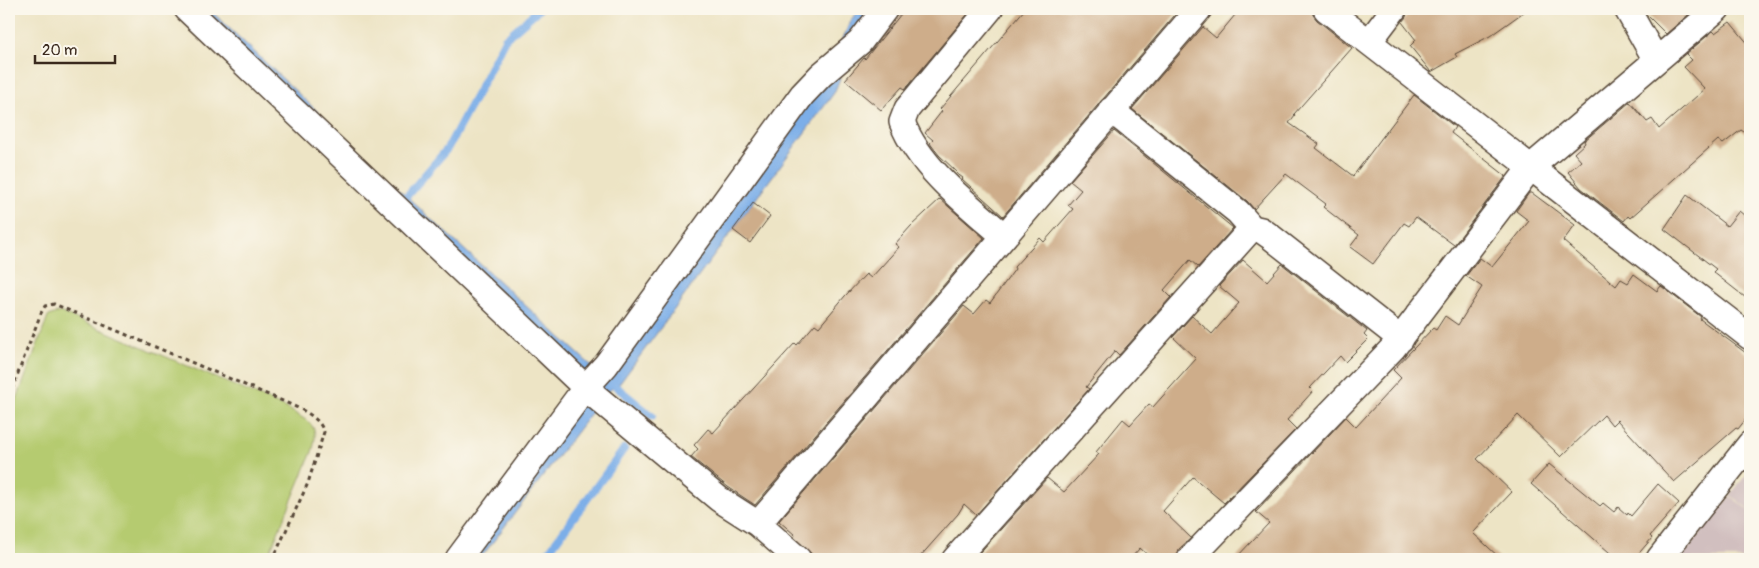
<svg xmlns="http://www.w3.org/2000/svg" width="1759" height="568" font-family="Pangolin,sans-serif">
<rect width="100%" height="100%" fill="#fbf7ec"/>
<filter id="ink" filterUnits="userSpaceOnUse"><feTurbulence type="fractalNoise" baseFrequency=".02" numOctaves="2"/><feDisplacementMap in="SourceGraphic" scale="10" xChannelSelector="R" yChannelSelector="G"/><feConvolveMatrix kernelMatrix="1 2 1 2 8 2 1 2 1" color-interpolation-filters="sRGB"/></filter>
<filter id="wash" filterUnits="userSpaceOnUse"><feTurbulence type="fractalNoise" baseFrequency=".0096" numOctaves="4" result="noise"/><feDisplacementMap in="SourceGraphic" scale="20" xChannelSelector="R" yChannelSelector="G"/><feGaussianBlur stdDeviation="1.12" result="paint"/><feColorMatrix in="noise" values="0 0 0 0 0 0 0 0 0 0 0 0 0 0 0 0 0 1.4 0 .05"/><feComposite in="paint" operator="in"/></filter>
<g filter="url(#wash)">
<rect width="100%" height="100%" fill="#ede4c5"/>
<path fill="#d1bfbf" d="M 1750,470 L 1750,510 L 1730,495 Z
M 1730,496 L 1750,511 L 1750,559 L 1680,559 Z"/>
<path fill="#b5cb6f" stroke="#787a46" d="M 60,312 L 287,408 C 309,423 321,423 312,452 L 267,559 L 9,559 L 9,420 L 48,317 L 51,315 Z"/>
<path fill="#7caee8" stroke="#5c6c83" d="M 201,9 L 209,9 L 433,221 L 606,379 L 823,84 L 851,20 L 859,9 L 875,9 L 861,28 L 834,93 L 620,383 L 607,392 L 480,559 L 468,559 L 584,400 Z"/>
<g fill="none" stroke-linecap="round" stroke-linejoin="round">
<path stroke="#7caee8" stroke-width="8" d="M 405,198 L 447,149 L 481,86 L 505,39 L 539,9
M 609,381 L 652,416
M 543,559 L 624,449"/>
</g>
<g id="blocks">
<path fill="#cead8a" d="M 905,9 L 972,9 L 905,89 L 902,87 L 881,110 L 845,80 L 864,58 L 865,59 Z
M 1025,9 L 1180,9 L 1003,216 L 962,179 L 963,178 L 956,173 L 957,172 L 939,155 L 932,146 L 930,143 L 933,140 L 925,133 L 942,111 L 940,109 Z
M 1240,9 L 1312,9 L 1313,15 L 1317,20 L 1352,48 L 1294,114 L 1295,115 L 1289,123 L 1319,144 L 1316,148 L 1353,176 L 1414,95 L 1455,127 L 1451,133 L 1506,176 L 1454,245 L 1416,217 L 1409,226 L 1404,223 L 1373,264 L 1350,247 L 1359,235 L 1323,207 L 1326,204 L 1286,174 L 1254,209 L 1247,201 L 1132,109 L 1203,27 L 1216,38 Z
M 1408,9 L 1528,9 L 1490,36 L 1455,54 L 1457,57 L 1431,72 L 1410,46 L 1416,40 L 1402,22 L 1406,17 Z
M 1643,9 L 1695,9 L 1666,34 L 1647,15 Z
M 1730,22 L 1750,46 L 1750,136 L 1741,130 L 1723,144 L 1718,140 L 1630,218 L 1628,216 L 1624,221 L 1581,188 L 1568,172 L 1581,161 L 1574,153 L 1585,143 L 1584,141 L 1630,102 L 1647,122 L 1652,119 L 1659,129 L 1705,89 L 1684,67 L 1692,60 L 1686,54 L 1713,31 L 1715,33 Z
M 1114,131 L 1233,228 L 1198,267 L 1190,260 L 1164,290 L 1171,297 L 1119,355 L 1115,351 L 1086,387 L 1089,389 L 976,515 L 964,504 L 958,514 L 918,559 L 817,559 L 794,537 L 795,535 L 779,521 L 964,306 L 974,314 L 986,300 L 990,303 L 1015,269 L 1014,267 L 1040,238 L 1044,242 L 1073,209 L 1068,205 L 1081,190 L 1070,181 Z
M 1529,193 L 1532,193 L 1575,225 L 1563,241 L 1616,286 L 1621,279 L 1628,283 L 1634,274 L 1657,291 L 1661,286 L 1701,317 L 1700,319 L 1750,356 L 1750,414 L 1738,429 L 1736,428 L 1674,482 L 1617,420 L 1612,425 L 1604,415 L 1561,457 L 1518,415 L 1477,459 L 1512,492 L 1473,533 L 1501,559 L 1235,559 L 1269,523 L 1256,512 L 1346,417 L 1356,427 L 1401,378 L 1393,370 L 1433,328 L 1436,330 L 1445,316 L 1458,325 L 1482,287 L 1466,276 L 1480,258 L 1492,267 L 1529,221 L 1516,211 Z
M 1687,195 L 1727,226 L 1739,211 L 1750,220 L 1750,301 L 1713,272 L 1716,269 L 1664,229 Z
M 940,199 L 984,238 L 755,505 L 728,487 L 691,457 L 698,449 L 694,445 L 708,429 L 713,433 L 795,343 L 797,345 L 815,324 L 819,327 L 845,296 L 866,274 L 871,278 L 899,247 L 895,244 L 911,226 Z
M 753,203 L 770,216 L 750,243 L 733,230 Z
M 1243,260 L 1267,281 L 1282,264 L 1367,331 L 1364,335 L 1368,339 L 1345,362 L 1340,356 L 1310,388 L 1313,391 L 1287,420 L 1296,429 L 1224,503 L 1193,477 L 1163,511 L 1191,538 L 1179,549 L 1176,559 L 1152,559 L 1140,548 L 1130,559 L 974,559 L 1047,478 L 1064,492 L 1099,454 L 1096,452 L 1123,419 L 1130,425 L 1149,404 L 1153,407 L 1196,359 L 1173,337 L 1192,316 L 1212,334 L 1239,303 L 1219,286 Z
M 1549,464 L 1600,506 L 1603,503 L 1614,512 L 1618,507 L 1627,515 L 1628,513 L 1631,516 L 1658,484 L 1679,503 L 1650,536 L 1652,538 L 1634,559 L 1617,559 L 1531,484 Z"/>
</g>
</g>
<g filter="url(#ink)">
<use href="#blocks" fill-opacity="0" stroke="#564637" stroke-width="1"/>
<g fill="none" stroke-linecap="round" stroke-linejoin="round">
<g stroke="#564637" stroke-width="28">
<path id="street" d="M 187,9 L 589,391 L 719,499 L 758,524 L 798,559
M 990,9 L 907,109 L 902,122 C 919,167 968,205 1004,236
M 1326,9 L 1750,337
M 1627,9 L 1656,60
M 1369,42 L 1394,9
M 1111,110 L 1238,212 L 1252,228
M 758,524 L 1199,9
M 458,559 L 586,387 L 606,365 L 802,95 L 821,75 L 860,42 L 885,9
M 955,559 L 1252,228 L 1261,230 L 1271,237 L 1401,339
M 1190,559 L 1394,347 L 1531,167 L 1717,9
M 1659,559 L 1750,444"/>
</g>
<path stroke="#564637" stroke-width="3" stroke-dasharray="4 4" stroke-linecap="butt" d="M 9,397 L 41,313 L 45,306 L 54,304 L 285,402 C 300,409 318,415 324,432 L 308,483 L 273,559"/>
<use href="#street" stroke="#fff" stroke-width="25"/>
</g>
</g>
<rect width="1759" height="568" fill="none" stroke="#fbf7ec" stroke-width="30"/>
<path d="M35 55v8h80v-8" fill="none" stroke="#3b2a1e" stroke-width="2.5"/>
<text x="42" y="55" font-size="15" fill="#3b2a1e" stroke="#fbf7ec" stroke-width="4" paint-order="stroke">20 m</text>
</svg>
